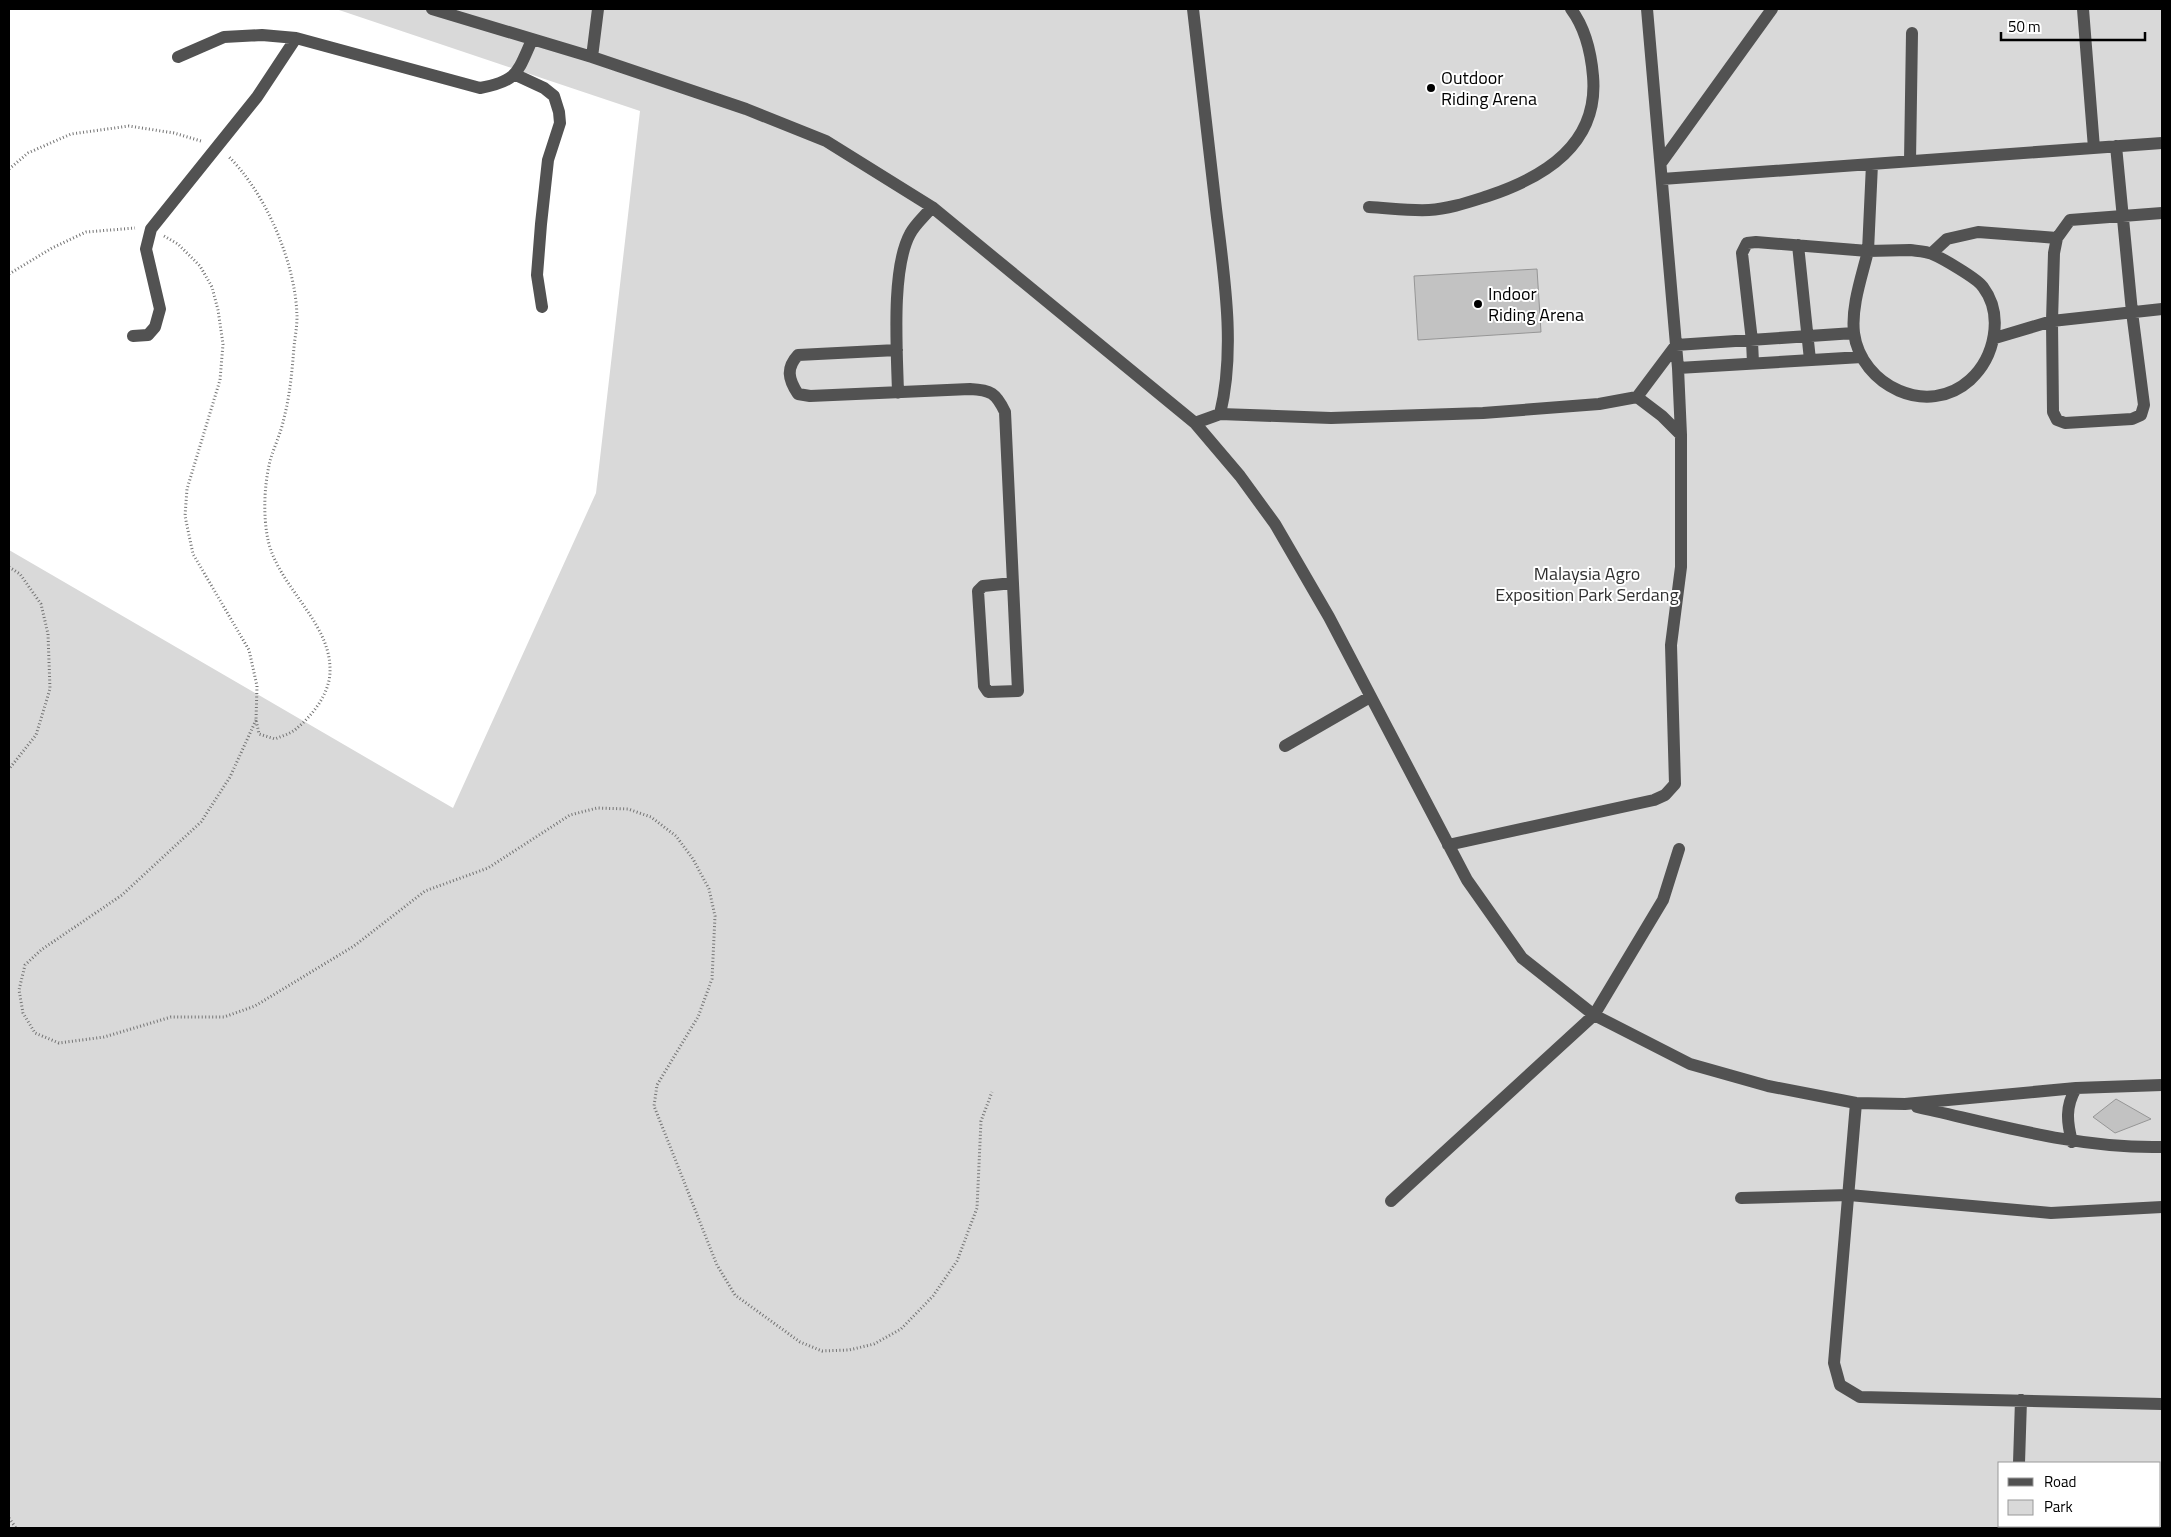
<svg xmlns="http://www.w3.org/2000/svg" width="2171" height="1537" font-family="'Titillium Web',sans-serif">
<rect width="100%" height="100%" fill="#fff"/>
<path fill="#d9d9d9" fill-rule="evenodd" d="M 336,9 L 2162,9 L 2162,1528 L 9,1528 L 9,550 L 453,808 L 596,493 L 640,111 ZM 2000,1463 L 2160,1463 L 2160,1526 L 2000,1526 Z"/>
<path fill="#c2c2c2" stroke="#969696" d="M 1537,269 L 1541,332 L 1418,340 L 1414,276 Z
M 2116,1099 L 2151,1119 L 2115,1133 L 2093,1117 Z"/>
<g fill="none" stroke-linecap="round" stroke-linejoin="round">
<path stroke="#747474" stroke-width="3" stroke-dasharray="1 2.5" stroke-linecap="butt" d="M 9,169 L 28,153 L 71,134 L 129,126 L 174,133 L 201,141
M 164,236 L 178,244 L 200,266 L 212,287 L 218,310 L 223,344 L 220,380 L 187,489 L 185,516 L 193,554 L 249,650 L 257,686 L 256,720 L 259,734 L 275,739 C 282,736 290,734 296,729 C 313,715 331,692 330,669 C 330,622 278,586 268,540 C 263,516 264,486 270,461 C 274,447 281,433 284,418 C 290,395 292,371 294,347 C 295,337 297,327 297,317 C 296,264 266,193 228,156
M 9,274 L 52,248 L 86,232 L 135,228
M 9,567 L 20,574 L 41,604 L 48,634 L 50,689 L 36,735 L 9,769
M 256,720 L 230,777 L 201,822 L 122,895 L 41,950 L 25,965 L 19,990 L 23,1013 L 35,1033 L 59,1043 L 104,1037 L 171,1017 L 224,1017 L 255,1006 L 354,946 L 425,891 L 488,868 L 570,815 L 597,808 L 628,809 L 651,817 L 676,836 L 693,859 L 709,889 L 715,916 L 712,979 L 698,1017 L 657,1085 L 654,1106 L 717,1265 L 735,1295 L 800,1342 L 822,1351 L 849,1350 L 874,1344 L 901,1329 L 933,1296 L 957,1261 L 977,1208 L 981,1121 L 992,1092
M 9,1518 L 16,1528"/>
<path stroke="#525252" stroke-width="12" d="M 432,9 L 592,57 L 746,109 L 826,141 L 932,207 L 1195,423 L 1240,476 L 1275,524 L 1329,617 L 1467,880 L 1522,958 L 1594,1015 L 1690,1064 L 1768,1086 L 1856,1103 L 1905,1104 L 2076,1088 L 2162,1085
M 1193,9 C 1201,76 1208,142 1216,209 C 1224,275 1236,349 1220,414
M 2083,9 L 2094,148
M 178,57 L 224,37 L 262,35 L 296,38
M 592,57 L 598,9
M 516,75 L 544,88 L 554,96 L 559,112 L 560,123 L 548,160 L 541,224 L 537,275 L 542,307
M 2116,146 L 2132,312 L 2144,405 L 2141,415 L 2132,419 L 2065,423 L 2057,420 L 2053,412 L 2052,321 L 2162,309
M 1910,161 L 1912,33
M 1661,163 L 1772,9
M 1662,179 L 2162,143
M 1369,207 C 1389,208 1409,211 1429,210 C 1449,209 1469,202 1488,196 C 1545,177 1599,144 1593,76 C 1591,52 1586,29 1571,9
M 1798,245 L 1810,360
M 1910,250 C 1917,251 1926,251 1932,254 C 1942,258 1978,279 1983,287 C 2004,315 1995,357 1970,380 C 1928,418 1861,386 1854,333 C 1851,306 1862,276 1868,251 Z
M 1932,253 L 1947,239 L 1978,232 L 2057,238
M 133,336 L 148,335 L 155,327 L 160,309 L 146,249 L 151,229 L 257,97 L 296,38 L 480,88 C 518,81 517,73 532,40
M 1995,338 L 2052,321 L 2054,253 L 2057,238 L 2070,220 L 2162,213
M 897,350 L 798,355 C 786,368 788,379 798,394 L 810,396 L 970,389 C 991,390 996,393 1005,412 L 1018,691 L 988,692 L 984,686 L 978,591 L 983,586 L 1013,583
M 1753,363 L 1752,341 L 1742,253 L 1747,243 L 1756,242 L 1868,251 L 1872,164
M 1678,368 L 1862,357
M 898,393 C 897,351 891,269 910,234 C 915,224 925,216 932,207
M 1637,397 L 1662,416 L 1681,435
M 1195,423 L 1220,414 L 1331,418 L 1483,413 L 1599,404 L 1637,397 L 1676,345 L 1854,333
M 1285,746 L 1370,697
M 1448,845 L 1654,800 L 1665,795 L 1675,784 L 1671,645 L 1681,567 L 1681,435 L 1678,368 L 1647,9
M 1856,1103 L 1834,1363 L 1840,1385 L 1860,1397 L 2162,1404
M 1917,1107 C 1998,1125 2079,1149 2162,1147
M 2072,1142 C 2067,1122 2065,1107 2076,1088
M 1741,1198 L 1849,1195 L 2051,1213 L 2162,1207
M 1391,1201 L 1594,1015 L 1663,900 L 1679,849
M 2019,1463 L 2021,1400
M 2016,1528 L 2016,1526"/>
</g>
<g fill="#000" stroke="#fff" stroke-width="2">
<circle cx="1431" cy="88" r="5"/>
<circle cx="1478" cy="304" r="5"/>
</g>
<g text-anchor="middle" stroke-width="4" stroke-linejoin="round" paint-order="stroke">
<g font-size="18" fill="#000" stroke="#fff" text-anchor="start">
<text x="1441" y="84">Outdoor<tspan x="1441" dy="21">Riding Arena</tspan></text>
<text x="1488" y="300">Indoor<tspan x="1488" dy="21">Riding Arena</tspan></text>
</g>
<g font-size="18" fill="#303030" stroke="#fff">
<text x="1587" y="580">Malaysia Agro<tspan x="1587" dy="21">Exposition Park Serdang</tspan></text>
</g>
</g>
<rect width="2171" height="1537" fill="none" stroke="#000000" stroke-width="20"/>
<rect x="1998" y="1462" width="162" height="65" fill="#ffffff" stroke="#999999"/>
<rect x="2008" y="1478" width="25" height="8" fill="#525252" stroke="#999999"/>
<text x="2044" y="1487" font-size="15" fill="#000000">Road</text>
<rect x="2008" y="1500" width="25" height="15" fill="#d9d9d9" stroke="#999999"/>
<text x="2044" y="1512" font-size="15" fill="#000000">Park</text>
<path d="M2001 32v8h144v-8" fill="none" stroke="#000000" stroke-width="2.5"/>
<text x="2008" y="32" font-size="15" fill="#000000" stroke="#ffffff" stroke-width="4" paint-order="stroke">50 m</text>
</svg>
